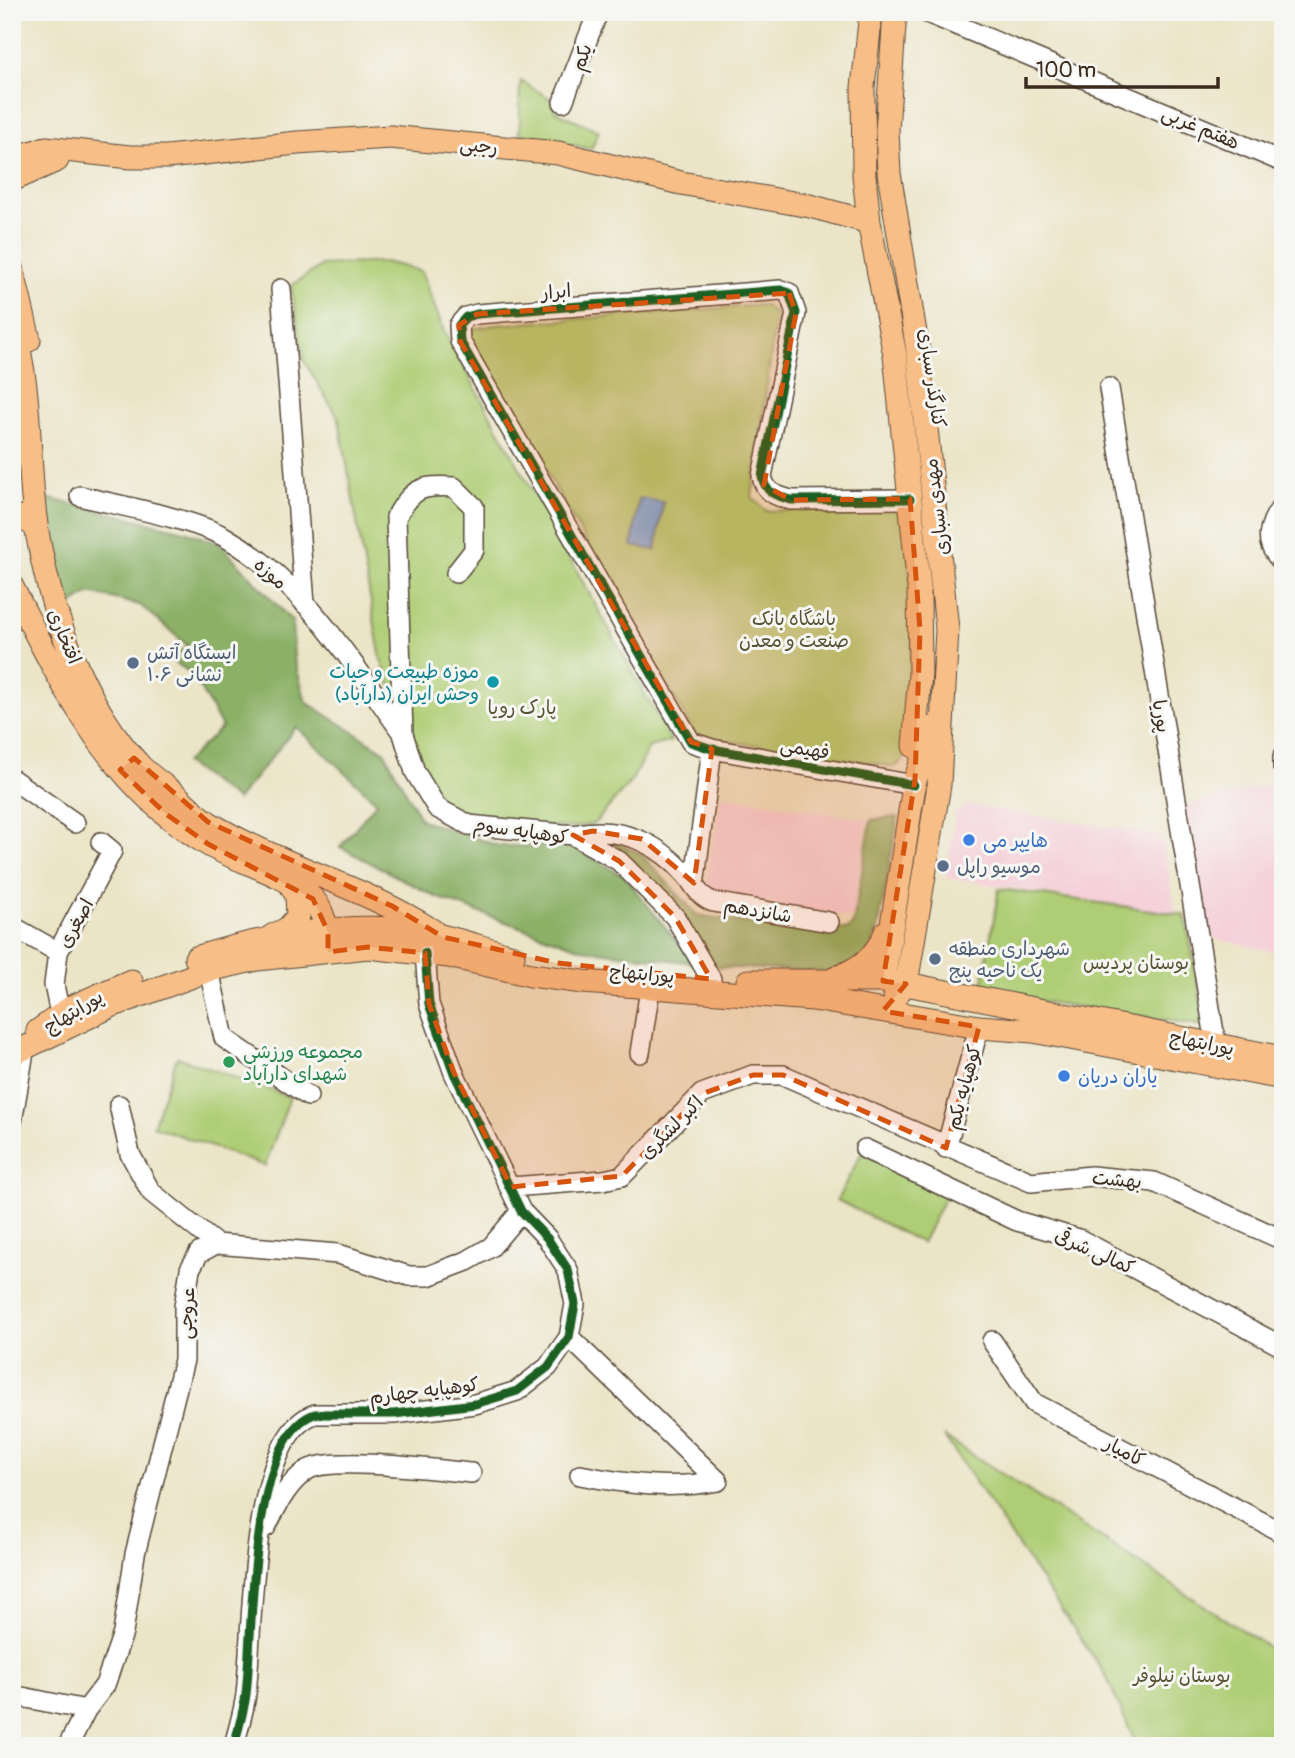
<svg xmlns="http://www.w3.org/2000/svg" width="1295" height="1758" font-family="Pangolin,'Playpen Sans Arabic',sans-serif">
<rect width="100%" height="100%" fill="#f6f6f2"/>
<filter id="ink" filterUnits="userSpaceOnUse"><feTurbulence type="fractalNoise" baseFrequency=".0143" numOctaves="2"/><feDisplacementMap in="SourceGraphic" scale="14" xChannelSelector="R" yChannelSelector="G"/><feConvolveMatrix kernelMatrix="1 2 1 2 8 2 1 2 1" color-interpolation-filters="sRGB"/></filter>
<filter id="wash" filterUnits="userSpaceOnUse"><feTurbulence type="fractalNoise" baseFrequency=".00686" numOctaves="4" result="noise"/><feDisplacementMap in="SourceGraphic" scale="28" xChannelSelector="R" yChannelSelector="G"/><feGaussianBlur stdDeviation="1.57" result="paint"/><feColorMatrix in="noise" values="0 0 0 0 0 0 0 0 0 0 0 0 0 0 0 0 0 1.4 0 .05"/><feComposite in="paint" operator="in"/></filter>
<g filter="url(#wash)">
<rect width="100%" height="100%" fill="#ebe4c6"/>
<path fill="#f5cfd9" d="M 1283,781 L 1283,954 L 1204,936 L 1184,806 Z
M 721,795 L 868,820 L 852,918 L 704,893 Z
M 966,805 L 1157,835 L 1163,843 L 1176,913 L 946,878 L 956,813 Z"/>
<path fill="#afcd74" stroke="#757c49" stroke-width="2" d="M 521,81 L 551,99 L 555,111 L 599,131 L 591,149 L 519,133 C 522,114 517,99 521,81 Z
M 385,262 L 421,271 L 444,331 L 671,741 L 649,747 L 632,780 L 594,824 L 570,828 L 470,818 L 442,801 L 423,768 L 381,660 L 339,419 L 304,361 L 291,286 L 322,265 Z
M 764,305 L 776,315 L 752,497 L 766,511 L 905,507 L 914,622 L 903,760 L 895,767 L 696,736 L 466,330 L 495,325 Z
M 999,889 L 1185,915 L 1206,1026 L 981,992 Z
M 177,1057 L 290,1097 L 265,1166 L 153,1126 Z
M 862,1152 L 946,1195 L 922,1243 L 837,1200 Z
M 944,1436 L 1283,1657 L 1283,1746 L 1137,1746 L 1106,1676 Z"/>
<path fill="#8bb066" stroke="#636d42" stroke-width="2" d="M 46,498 L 185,531 L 220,544 L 292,621 L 294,659 L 306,702 L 384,751 L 421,820 L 499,846 L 572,846 L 625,877 L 694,963 L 582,949 L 436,897 L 340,847 L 377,802 L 296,727 L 237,800 L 185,763 L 222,727 L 192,674 L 170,659 L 188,646 L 140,605 L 90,593 L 65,609 L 46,528 Z
M 898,817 L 878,929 L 866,957 L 828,972 L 717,967 L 635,864 L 606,844 L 607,839 L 641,854 L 697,915 L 766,926 L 848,929 L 853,924 L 871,820 Z"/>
<path fill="#70a4dc" stroke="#56677d" stroke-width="2" d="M 639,498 L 663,502 L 656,550 L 632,546 Z"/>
</g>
<g filter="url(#ink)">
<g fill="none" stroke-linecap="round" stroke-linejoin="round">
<g stroke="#554637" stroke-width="22">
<path id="minor" d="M 925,12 L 1283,162
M 563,102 L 598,12
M 281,289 L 305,604
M 1109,388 L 1216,1045
M 80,496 C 120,506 190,518 225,537 C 303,581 352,663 403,734
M 910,499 L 791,500 C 776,496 765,493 762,476 L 796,313 L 789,293 L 781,290 L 477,314 L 466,317 L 459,325 L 460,341 L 691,742 L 712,749 L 914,785
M 1283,505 C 1268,524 1262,544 1283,562
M 456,573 L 474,550 L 474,507 L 454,487 C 421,485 413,488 396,517 L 403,734 L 415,772 L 437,808 L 469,825 L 573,835 L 619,861 L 675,917 L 711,979
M 1283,757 L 1283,767
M 12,779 L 75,823
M 573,835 C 618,825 656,841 686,875 C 696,887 698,896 713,902 L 829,922
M 694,886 L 712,749
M 12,926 L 58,952
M 209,970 L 224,1038 L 308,1096
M 60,1014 L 54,985 L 58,952 L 112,851 L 101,842
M 640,1053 L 650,989
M 119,1105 L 130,1154 L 151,1192 L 216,1244
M 12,1122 L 25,1046
M 946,1148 L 979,1027
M 865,1149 L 1017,1221 L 1079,1239 L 1283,1347
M 511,1187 L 603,1180 L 622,1176 L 702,1094 L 753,1075 L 783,1075 L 1031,1182 L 1091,1176 L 1154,1182 L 1283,1240
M 569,1337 L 718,1481 C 671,1490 626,1484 580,1475
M 992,1341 L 1034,1403 L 1283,1533
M 266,1527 C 277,1506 286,1485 306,1471 C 327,1455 440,1470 471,1473
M 12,1695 L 86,1710
M 68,1746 L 86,1710 L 105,1685 L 123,1633 L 135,1554 L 184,1360 L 184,1307 L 190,1269 L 199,1253 L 216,1244 L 338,1254 L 409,1276 L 428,1276 L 467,1261 L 491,1247 L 521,1211
M 234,1746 C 238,1729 244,1711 246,1694 C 253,1634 249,1435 315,1414 L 394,1414 L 475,1404 L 517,1391 L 548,1367 L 569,1337 L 575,1304 L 568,1270 L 547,1238 L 521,1211 L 454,1073 L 429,1004 L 425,953"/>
</g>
<g stroke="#554637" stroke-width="25">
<path id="major" d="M 871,12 L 863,87 L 864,175 L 869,222 L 895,355 L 919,587 L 920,674 L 914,746
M 895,12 L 887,131 L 889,173 L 918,351 L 947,629 L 939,785 L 906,984 L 895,996
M 12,159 L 46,148 L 130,157 L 167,157 L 297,143 L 390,137 L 558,153 L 681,183 L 810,206 L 869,222
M 12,180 L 57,160
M 12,268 L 29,340
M 12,323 C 35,396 25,474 40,548 C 55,625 86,707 140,766 C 151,777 165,786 177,796 C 187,805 198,816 209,823 C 281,866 363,886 433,931
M 12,517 L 21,517 L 35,526
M 12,587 C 62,685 109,786 209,845 C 237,861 290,876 312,898 C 321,907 324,920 328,932
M 272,936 L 287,929 L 298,917 L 297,896 L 291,885
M 196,958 C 262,937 339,923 408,930 C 444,934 478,947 513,956
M 836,978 C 860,969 876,957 886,932
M 748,981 L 883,981 L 906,984 L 1283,1058
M 883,981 L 915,780 L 925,753 L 928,728
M 38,1031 L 72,1007 L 131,981
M 12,1054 L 111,1006 L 209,970 L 257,959 L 368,947 L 449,956 L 531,975 L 583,982 L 813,999 L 979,1027 L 1033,1031 L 1283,1078"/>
</g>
<use href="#minor" stroke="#fff" stroke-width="19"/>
<use href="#major" stroke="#f7be88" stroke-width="23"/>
<g stroke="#f6f6f2" stroke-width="13">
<path id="cycleway" d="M 910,499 L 791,500 C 776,496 765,493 762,476 L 796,313 L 789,293 L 781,290 L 477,314 L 466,317 L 459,325 L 460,341 L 691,742 L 712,749 L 914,785
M 234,1746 C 238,1729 244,1711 246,1694 C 253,1634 249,1435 315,1414 L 394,1414 L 475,1404 L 517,1391 L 548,1367 L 569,1337 L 575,1304 L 568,1270 L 547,1238 L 521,1211 L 454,1073 L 429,1004 L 425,953"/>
</g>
<use href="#cycleway" stroke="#1b5e20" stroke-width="9"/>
</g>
</g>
<path fill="#d7540e" fill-opacity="0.2" stroke="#d7540e" stroke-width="5" stroke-dasharray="14 9" stroke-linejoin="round" d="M 789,293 L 796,313 L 764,485 L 791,500 L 910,499 L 920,630 L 915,780 L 883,981 L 906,984 L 883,1011 L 979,1027 L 946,1148 L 783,1075 L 753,1075 L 702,1094 L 622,1176 L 511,1187 L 454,1073 L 429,1004 L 425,953 L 368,947 L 328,952 L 328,932 L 313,899 L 208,844 L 166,814 L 120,770 L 134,758 L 208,822 L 392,906 L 443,937 L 557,963 L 711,979 L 675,917 L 619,861 L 573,835 L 593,831 L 642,839 L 694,883 L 712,749 L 691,742 L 460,341 L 459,325 L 477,314 Z"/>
<g fill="#5c6f8a" stroke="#f6f6f2" stroke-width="2.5">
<circle cx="133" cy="663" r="7"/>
<circle cx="943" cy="866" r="7"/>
<circle cx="935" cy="959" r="7"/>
</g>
<circle fill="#0f9aa8" stroke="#f6f6f2" stroke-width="2.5" cx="493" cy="682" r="7"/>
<g fill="#3f7fe0" stroke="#f6f6f2" stroke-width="2.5">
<circle cx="969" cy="840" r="7"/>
<circle cx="1064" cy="1076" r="7"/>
</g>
<circle fill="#2e9e5b" stroke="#f6f6f2" stroke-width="2.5" cx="229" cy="1062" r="7"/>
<g text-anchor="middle" stroke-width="6" stroke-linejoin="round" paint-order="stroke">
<g font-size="19" fill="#3b2a1e" stroke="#f6f6f2">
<text transform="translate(581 57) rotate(-69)" y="7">یکم</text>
<text transform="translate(1201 127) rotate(23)" y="7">هفتم غربی</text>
<text transform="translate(479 145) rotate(6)" y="7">رجبی</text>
<text transform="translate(556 291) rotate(-5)" y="7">ابرار</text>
<text transform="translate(933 378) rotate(82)" y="7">کنارگذر سباری</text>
<text transform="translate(936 507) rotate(-97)" y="7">مهدی سباری</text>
<text transform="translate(271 573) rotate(42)" y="7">موزه</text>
<text transform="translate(65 636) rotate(67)" y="7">افتخاری</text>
<text transform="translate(1162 716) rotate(81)" y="7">پوریا</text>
<text transform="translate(805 748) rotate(10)" y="7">فهیمی</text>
<text transform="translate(521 830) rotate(8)" y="7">کوهپایه سوم</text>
<text transform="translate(758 910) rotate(10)" y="7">شانزدهم</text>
<text transform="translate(75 923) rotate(-61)" y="7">اصغری</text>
<text transform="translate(642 973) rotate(5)" y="7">پورابتهاج</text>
<text transform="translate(73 1011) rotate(-31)" y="7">پورابتهاج</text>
<text transform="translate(1202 1042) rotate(11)" y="7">پورابتهاج</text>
<text transform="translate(963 1087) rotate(-75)" y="7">کوهپایه یکم</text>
<text transform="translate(671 1127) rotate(-45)" y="7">اکبر لشگری</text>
<text transform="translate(1117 1179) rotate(5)" y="7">بهشت</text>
<text transform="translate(1095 1251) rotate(24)" y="7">کمالی شرقی</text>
<text transform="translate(186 1313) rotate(-86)" y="7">عروجی</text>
<text transform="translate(424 1390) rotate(-7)" y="7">کوهپایه چهارم</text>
<text transform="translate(1125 1451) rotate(28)" y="7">کامیار</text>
</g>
<g font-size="19" fill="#585334" stroke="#f6f6f2">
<text x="794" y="625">باشگاه بانک<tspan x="794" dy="22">صنعت و معدن</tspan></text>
<text x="522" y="714">پارک رویا</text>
<text x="1136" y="969">بوستان پردیس</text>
<text x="1182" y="1682">بوستان نیلوفر</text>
</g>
<g font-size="19" fill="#4e5e75" stroke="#f6f6f2" text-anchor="start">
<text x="147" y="659">ایستگاه آتش<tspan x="147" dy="22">نشانی ۱۰۶</tspan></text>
<text x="957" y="873">موسیو راپل</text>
<text x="949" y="955">شهرداری منطقه<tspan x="949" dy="22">یک ناحیه پنج</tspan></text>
</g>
<g font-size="19" fill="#0d838f" stroke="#f6f6f2" text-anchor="end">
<text x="479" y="678">موزه طبیعت و حیات<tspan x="479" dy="22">وحش ایران (دارآباد)</tspan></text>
</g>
<g font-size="19" fill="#366cbe" stroke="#f6f6f2" text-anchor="start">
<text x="983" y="847">هایپر می</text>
<text x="1078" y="1083">یاران دریان</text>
</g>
<g font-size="19" fill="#27864d" stroke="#f6f6f2" text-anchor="start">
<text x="243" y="1058">مجموعه ورزشی<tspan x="243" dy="22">شهدای دارآباد</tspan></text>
</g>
</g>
<rect width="1295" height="1758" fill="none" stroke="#f6f6f2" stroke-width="42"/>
<path d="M1026 77v10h192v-10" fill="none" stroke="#3b2a1e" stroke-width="3.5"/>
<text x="1036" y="77" font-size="21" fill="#3b2a1e" stroke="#f6f6f2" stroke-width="5" paint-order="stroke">100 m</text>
</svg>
